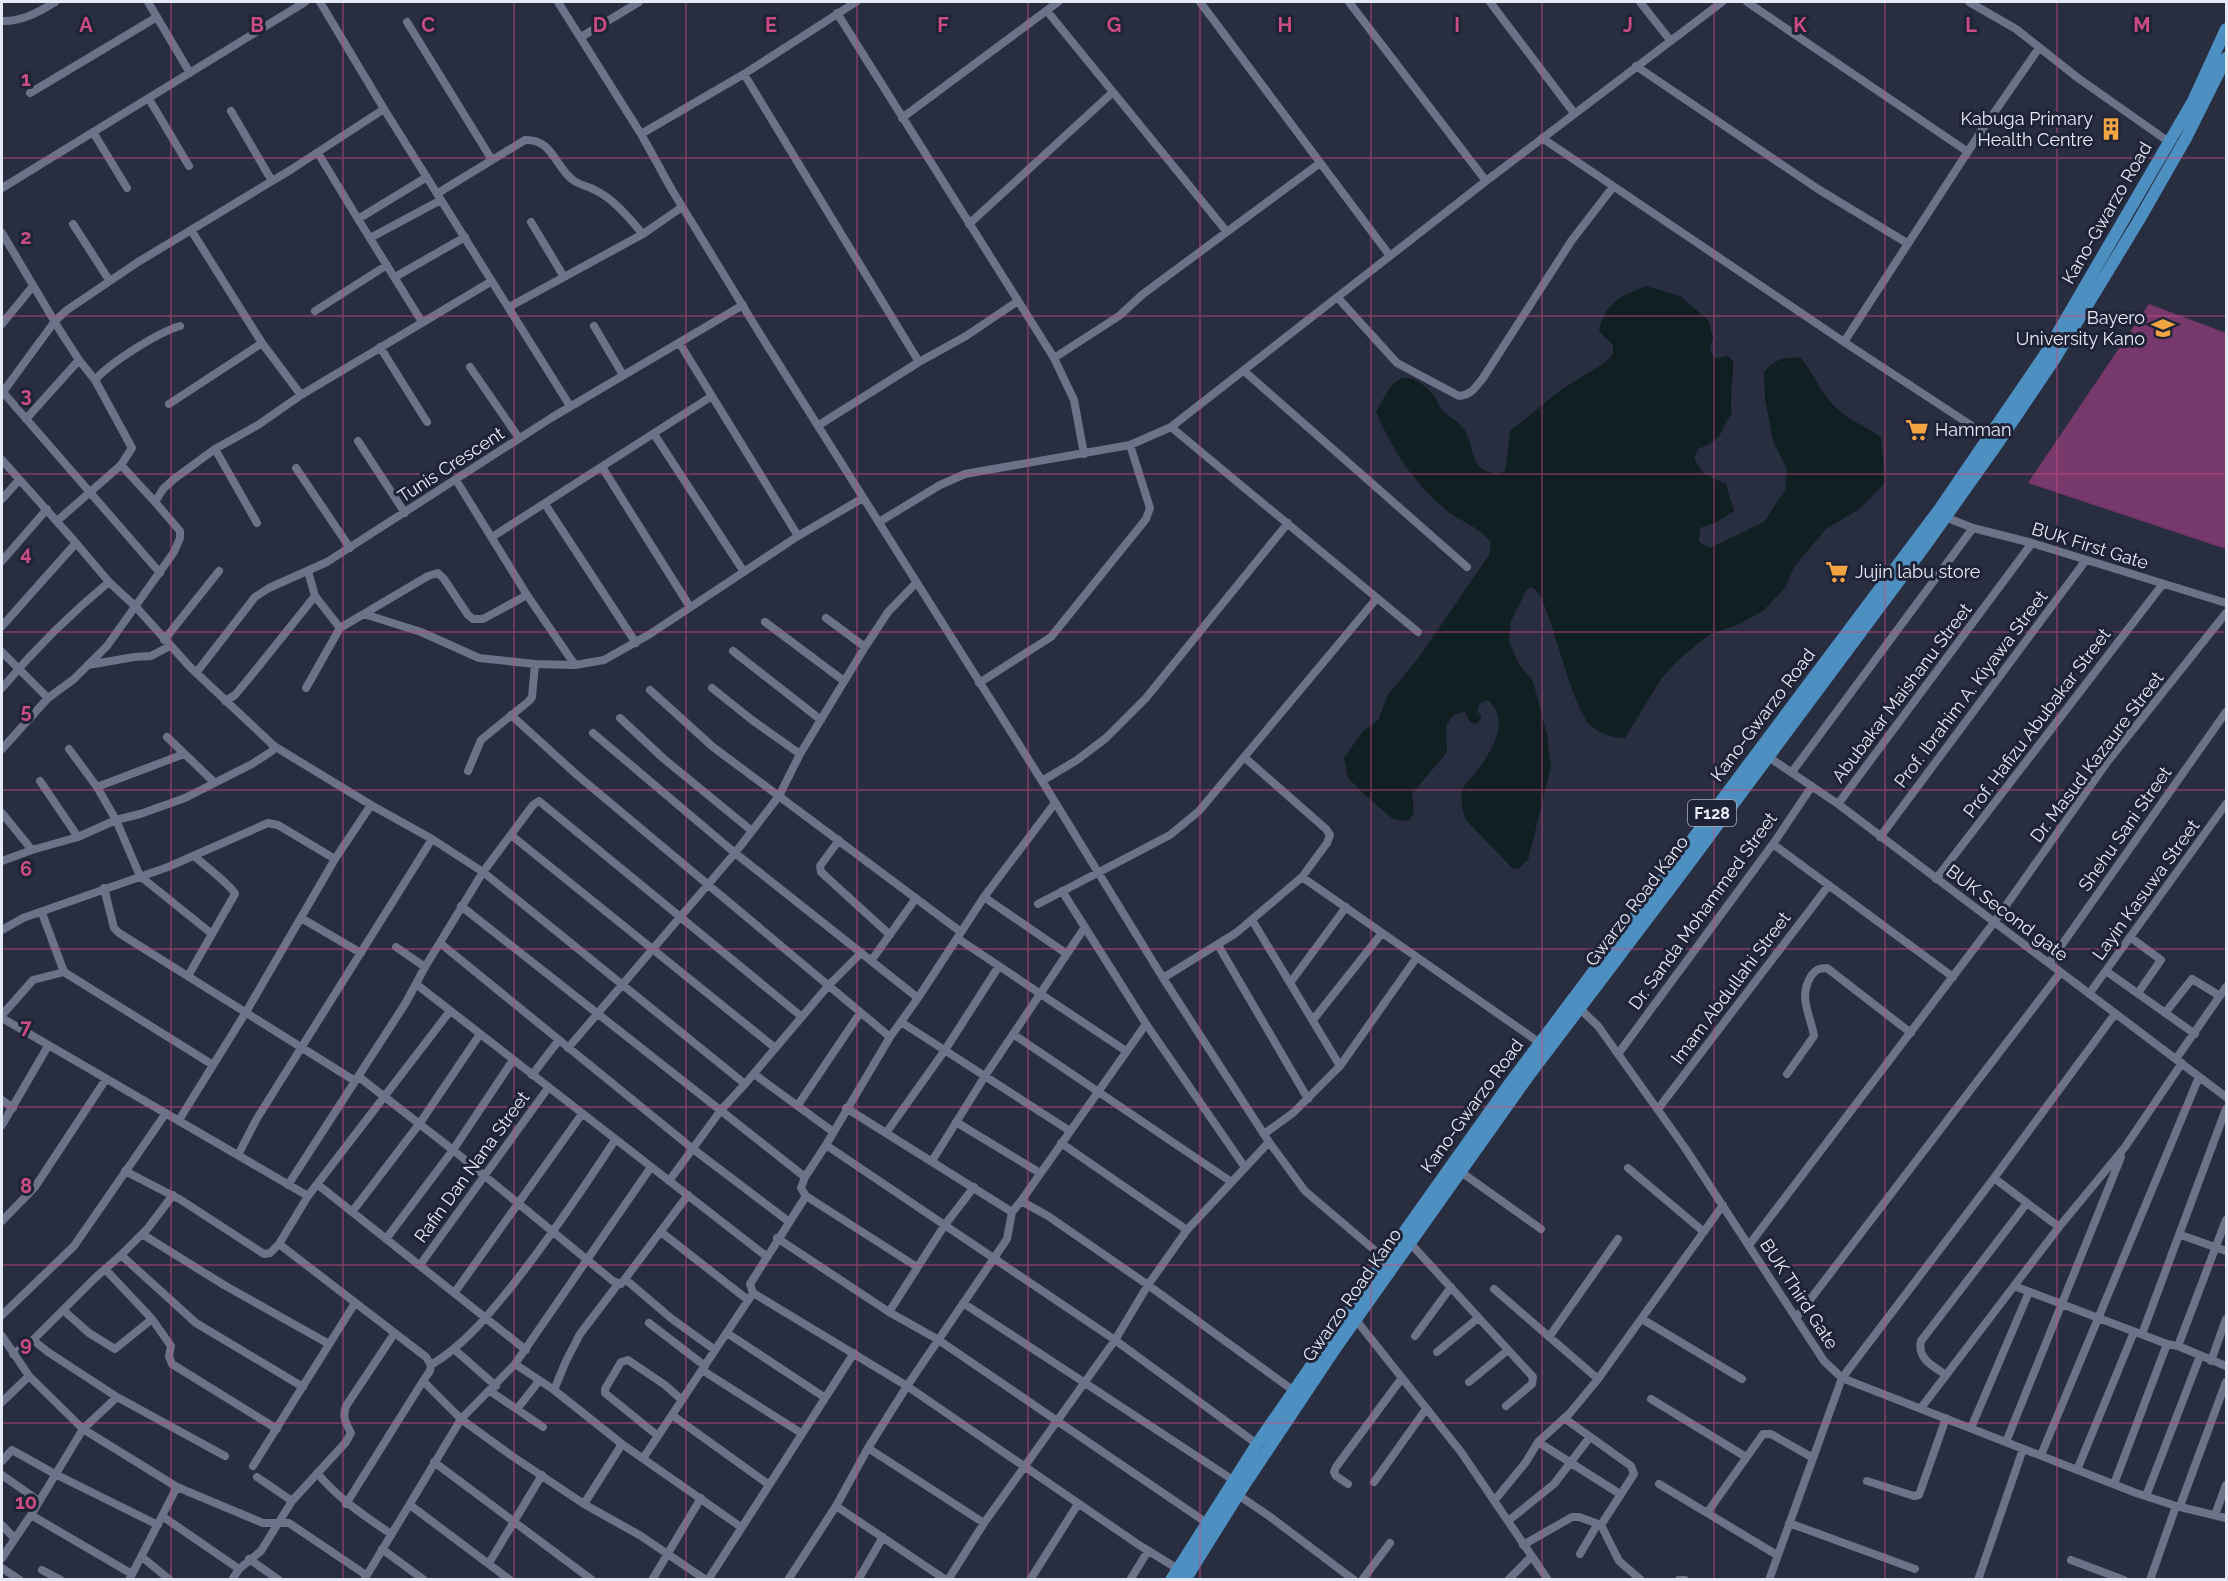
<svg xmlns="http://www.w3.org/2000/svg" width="2228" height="1581" font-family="Raleway,sans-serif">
<rect width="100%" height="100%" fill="#292d40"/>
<path fill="#77396b" d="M 2149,304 L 2226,333 L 2226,549 L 2028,483 Z"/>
<path fill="#101f22" d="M 1646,286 L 1680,296 L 1708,320 L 1713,337 L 1710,350 L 1715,358 L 1728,356 L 1733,361 C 1734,379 1729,395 1732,413 C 1717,433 1727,438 1698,449 L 1694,458 L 1703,473 L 1726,484 L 1734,511 L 1715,523 L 1700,528 L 1699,542 L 1710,548 L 1764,522 L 1785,490 L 1787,469 L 1773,441 L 1765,399 L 1764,372 C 1775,359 1784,356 1801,358 C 1813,373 1820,391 1833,405 C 1845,418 1866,427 1881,437 L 1885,482 L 1860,509 L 1827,528 L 1794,567 L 1785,588 L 1763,611 L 1737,625 L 1710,634 L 1677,661 L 1661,679 L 1625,738 C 1612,737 1602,735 1591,726 C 1576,713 1557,640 1549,618 C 1545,607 1541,592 1531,587 L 1526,591 L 1510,623 L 1509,642 L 1519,664 L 1533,681 L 1547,734 L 1551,767 L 1528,860 L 1519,868 L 1513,869 L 1465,819 C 1463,811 1460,799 1462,791 C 1464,784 1472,777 1476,772 C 1492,751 1511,721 1488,700 L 1479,704 L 1477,711 L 1482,717 L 1477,724 L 1470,722 L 1465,712 L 1453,715 L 1446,726 L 1447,752 L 1412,794 L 1414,813 L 1408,821 L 1393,819 L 1365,795 L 1348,778 L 1344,758 L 1363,731 L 1378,720 L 1388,695 L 1419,657 L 1489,555 L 1491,543 C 1480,527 1461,522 1446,510 C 1414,484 1392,449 1376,412 C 1390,387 1399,362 1429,390 C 1435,396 1438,404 1442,410 C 1448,417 1459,421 1464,429 C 1474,445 1470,469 1492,473 C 1498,474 1500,474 1505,471 L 1510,431 L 1562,389 L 1606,362 L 1613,354 L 1613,345 L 1599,331 C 1605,302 1621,296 1646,286 Z"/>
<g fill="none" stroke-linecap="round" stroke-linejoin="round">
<path stroke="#6c7287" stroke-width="8" d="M 148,2 L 190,73
M 320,2 L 384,109 L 570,406
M 558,2 L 641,134 L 672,190 L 760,334 L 1042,781 L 1163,978 L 1269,1142 L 1305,1191 L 1385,1259
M 1200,2 L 1390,256
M 1349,2 L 1486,181
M 1490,2 L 1574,113
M 1640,2 L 1670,40
M 1747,2 L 1968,152
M 1969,2 L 2016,29 L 2078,78 L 2169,142
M 1047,11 L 1227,232
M 837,13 L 1054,358 L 1074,400 L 1084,454
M 2,21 C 21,22 39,12 55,2
M 407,22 L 492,160
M 581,37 L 639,2
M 1636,66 L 1818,189 L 1907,243
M 744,74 L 919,362
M 30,93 L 157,17
M 149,99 L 189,166
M 231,111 L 272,181
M 902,118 L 1058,2
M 93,132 L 127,188
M 641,134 L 744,74 L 856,2
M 1542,138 L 1844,342 L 1989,437
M 318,153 L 358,219
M 2,188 L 305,2
M 438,193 L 525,140 C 553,139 554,166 573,180 C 579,185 588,186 595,190 C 615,200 629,218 643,234
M 531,222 L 564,277
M 73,224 L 109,280
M 969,224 L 1113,92
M 191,230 L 262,343 L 301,395
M 2,233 L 59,329 L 79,360 L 95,380
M 370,238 L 441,200
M 395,277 L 465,237
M 1338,298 L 1397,363 L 1459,396 C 1471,395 1475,388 1483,378 L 1572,240 L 1613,187
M 509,307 L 643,234 L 682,207
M 315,311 L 387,265
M 422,322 L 358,219 L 427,177
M 2,324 L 33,286
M 594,326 L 623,375
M 1844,342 L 1982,130 L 2039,48
M 680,344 L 798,536
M 380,347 L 427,422
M 1054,358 L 1119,316 L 1143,294 L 1320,163
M 470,367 L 519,438
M 1244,371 L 1467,567
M 2,391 L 160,573
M 3,392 L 55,321 L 67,310 L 138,262 L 292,169 L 384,109
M 169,404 L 262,343
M 26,419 L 79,360
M 819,425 L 919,362 L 966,336 L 1018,301
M 1171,427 L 1418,632
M 654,434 L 744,572
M 358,441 L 405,513
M 215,449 L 257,523
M 2,460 L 76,543 L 109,582 L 136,607 L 190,667 L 274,746 L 371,805 L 432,839
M 121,465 L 132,448 L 95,380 C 111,362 157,333 180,326
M 602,467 L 690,607
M 296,468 L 350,548
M 456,480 L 527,595 L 575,665
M 2,499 L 19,480
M 545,504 L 636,643
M 1945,517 L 1973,528 L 2032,543 L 2226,603
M 57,521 L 121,465 L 155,502
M 879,522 L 940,485 L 965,474 L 1130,445 L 1171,427 L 1486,181 L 1722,2
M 492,537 L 712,396
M 2,561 L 47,509
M 308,571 L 315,596 L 340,628
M 364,614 L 421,632 L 479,658 L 535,664 L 575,665 L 604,660 L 650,634 L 798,536 L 863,498
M 826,618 L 865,647
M 765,622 L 844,681
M 2,626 L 76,543
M 164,640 L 219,571
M 733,651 L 821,720
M 2,652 L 48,698 L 74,679 L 107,646 L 174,552 L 180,538 L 180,531 L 155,502 L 163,489 L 174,479 L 215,449 L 258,425 L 301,395 L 492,281
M 88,665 L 134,657 L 151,656 L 170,646
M 196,673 L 255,597 L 269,588 L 327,562 L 551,418 L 743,305
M 979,683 L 1051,637 L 1146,519 L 1150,508 L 1130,445
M 2,688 C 34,650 70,614 109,582
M 306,688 L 340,628 L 428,576 L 438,573 L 444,579 L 468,615 L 473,619 L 483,619 L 527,595
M 712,688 L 752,720 L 800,754
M 650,690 L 713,747 L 961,932
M 225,701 L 235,695 L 250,677 L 315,596
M 511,715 L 577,775 L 890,1037
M 620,718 L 664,759 L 752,831
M 593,733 L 735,853 L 918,998
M 167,737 L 215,783
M 2,749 L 48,698
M 69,749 L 97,787 L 116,820 L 140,876 L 212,934
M 1767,756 L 1838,804 L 2226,1097
M 468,771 L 481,740 L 529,701 L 532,697 L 535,664
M 1792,772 L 1973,528
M 40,781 L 78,837
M 1042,781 L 1077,760 L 1106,738 L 1146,698 L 1288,523
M 97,787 L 184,754
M 1055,803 L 984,897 L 918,998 L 890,1037 L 826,1145 L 805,1177 L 801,1188 L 806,1196 L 750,1284 L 753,1293 L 907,1386 L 1139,1545 L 1178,1569
M 1838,804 L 2032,543
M 2,813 L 32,850
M 511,835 L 774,1047
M 1880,837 L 2086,560
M 839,840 L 820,866 L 821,872 L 890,935
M 1773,844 L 1953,977
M 2,861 L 32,850 L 78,837 L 116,820 L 140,814 L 185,798 L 252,764 L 272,751 L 274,746
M 1302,877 L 1540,1043
M 1936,879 L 2162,585
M 104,888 L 114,928 L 119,933 L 355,1081
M 1062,891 L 1146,1024 L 1244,1166
M 984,897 L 1067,954
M 1038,904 L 1170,835 L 1199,811 L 1377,598
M 461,906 L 805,1177
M 42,913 L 64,972 L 213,1065
M 301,918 L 361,953
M 1252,920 L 1340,1066
M 2,930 L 23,918 L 168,867 L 268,823 L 278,825 L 335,859
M 2130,937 L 2161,960 L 2138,993
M 957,938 L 1126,1051
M 440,943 L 693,1149 L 788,1221
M 1218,945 L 1308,1099
M 396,947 L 425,967
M 871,961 L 916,898
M 2049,963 L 2226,712
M 2106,971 L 2195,1034
M 188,976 L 235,894 C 232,886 203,864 194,856
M 1163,978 L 1236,933 L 1302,877 L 1327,843 L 1330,835 L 1326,829 L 1244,757
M 1290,983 L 1346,907
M 416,984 L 766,1256
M 2089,994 L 2226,804
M 1579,1008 L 1598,1026 L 1685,1148 L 1824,1361 L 1842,1378 L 2136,1493 L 2176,1506 L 2226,1518
M 2165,1013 L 2192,979 L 2220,996
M 2,1015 L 33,980 L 64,972
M 2,1018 L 308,1196 L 279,1244 L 426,1357 L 431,1365 L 430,1371 L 423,1381 L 461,1419 L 512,1456 L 584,1504 L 641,1536 L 706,1580
M 1313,1020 L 1382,933
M 901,1022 L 1070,1131
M 1013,1034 L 1230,1181
M 568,1048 L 735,853 L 779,796 L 800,754 L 865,647 L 888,612 L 916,583
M 1618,1054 L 1773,844 L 1812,786
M 2176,1059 L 2226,987
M 754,1074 L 832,1131
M 1787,1074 L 1814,1036 C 1810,1013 1798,998 1811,976 C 1816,969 1820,968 1827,968 L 1911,1033
M 532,1075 L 559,1040
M 359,1077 L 453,1150 L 613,1281 L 621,1284 L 625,1279 L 672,1319 L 715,1350
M 745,1084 L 828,986 L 861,953
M 2,1100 L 13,1108
M 798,1105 L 860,1013
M 846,1108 L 1012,1212
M 1658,1109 L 1829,885
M 179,1120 L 246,1012 L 335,859 L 371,805
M 956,1122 L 1040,1173
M 2,1125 L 48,1046
M 886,1133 L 945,1050 L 999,966
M 1264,1134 L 1293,1113 L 1340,1066 L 1417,957
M 1061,1143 L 1187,1230
M 826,1145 L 1115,1340 L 1257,1444
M 238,1155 L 256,1120 L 432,839 L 483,872 L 745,1084 L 721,1110 L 669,1181
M 932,1161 L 985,1076 L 1085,927
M 1628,1168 L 1704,1232
M 125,1171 L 181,1200 L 264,1254 L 270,1253 L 279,1244
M 1461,1172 L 1541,1229
M 1994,1178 L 2059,1227
M 317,1184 L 526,1350
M 288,1185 L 405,1004 L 425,967 L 483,872 L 533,805 L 539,801 L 802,1017
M 308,1196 L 450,1011
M 806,1196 L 917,1267
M 1021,1201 L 1146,1024
M 352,1212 L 420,1123 L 480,1034
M 2,1221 L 35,1187 L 106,1079
M 661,1232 L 748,1300
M 142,1234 L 224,1285 L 329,1344
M 2181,1235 L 2226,1251
M 777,1238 L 889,1312 L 937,1339 L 1207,1523
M 386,1239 L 453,1150 L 513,1060
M 1410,1243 L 1533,1377 L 1532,1384 L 1506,1406
M 1749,1245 L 1995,921 L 2108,761 L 2226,613
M 121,1255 L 196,1323 L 303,1387
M 420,1265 L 548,1088
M 105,1269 L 152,1319 L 171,1346 L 169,1356 L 172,1364 L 277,1429
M 625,1279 L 688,1195
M 2014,1286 L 2167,1344 L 2178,1346 L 2226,1366
M 1494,1289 L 1598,1379
M 455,1292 L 582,1114
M 963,1303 L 1233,1480
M 63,1310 L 89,1333 L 115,1349 L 152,1319
M 889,1312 L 944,1226 L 974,1187
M 2,1315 L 74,1246 L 166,1113
M 1796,1318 L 2060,973
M 1642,1319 L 1742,1379
M 1356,1320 L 1461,1452 L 1548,1580
M 649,1323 L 705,1366
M 727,1333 L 824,1397
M 2142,1334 L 2226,1109
M 2,1336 L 29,1376 L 83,1429 L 177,1487 L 263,1523 L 289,1523 L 366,1575
M 1415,1336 L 1451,1287
M 1549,1337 L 1618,1239
M 33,1340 L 48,1352 L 117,1397
M 2178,1346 L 2226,1220
M 455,1350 L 496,1386
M 1437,1352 L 1478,1318
M 13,1354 L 33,1340 L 95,1278 L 121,1255 L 148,1228 L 173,1195
M 2211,1361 L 2226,1319
M 515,1364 L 554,1390 L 622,1444 L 741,1527
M 431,1365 C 466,1344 490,1313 515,1282 C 551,1236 583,1189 615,1140
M 702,1370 L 801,1433
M 1946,1375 C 1933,1366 1917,1359 1921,1341 L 2027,1203
M 1469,1382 L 1508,1350
M 554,1390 L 566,1361 L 580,1334 L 618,1284
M 490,1391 L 543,1427
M 1651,1399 L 1746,1457
M 2,1402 L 29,1376
M 1921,1408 L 2059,1227 L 2125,1147 L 2182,1063
M 517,1409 L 539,1381
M 672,1415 L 768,1484
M 1971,1428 L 2029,1292
M 658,1436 L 605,1393 L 605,1389 L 621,1362 L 628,1360 L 665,1385 L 682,1400
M 1538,1442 L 1620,1494
M 2006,1442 L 2121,1157
M 868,1448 L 984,1523
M 2041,1455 L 2199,1077
M 644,1457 L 753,1293
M 2,1461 L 12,1450 L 55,1474 L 158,1525
M 434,1462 L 592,1580
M 253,1466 L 355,1303
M 2077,1470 L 2134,1332
M 317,1473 C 338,1498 363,1515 391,1534
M 2,1475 L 39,1501
M 257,1477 L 292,1501
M 1867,1481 L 1914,1496 L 1919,1495 L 1946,1418
M 1374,1482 L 1426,1409
M 1348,1484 L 1336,1476 L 1334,1472 L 1336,1467 L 1402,1378
M 1659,1484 L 1777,1555
M 2114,1484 L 2167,1344
M 1238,1495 L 1269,1516 L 1354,1580
M 2146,1496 L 2200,1356
M 1494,1501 L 1526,1462 L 1538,1442 L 1570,1413 L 1598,1379 L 1723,1205
M 346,1504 L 423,1381
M 584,1504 L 622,1444
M 410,1505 L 510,1580
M 836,1506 L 946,1580
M 2180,1506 L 2226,1382
M 1707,1513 L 1763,1434 L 1771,1434 L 1813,1458
M 31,1515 L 132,1574
M 2215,1515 L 2226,1485
M 162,1516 L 239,1569
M 1508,1521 L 1554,1484 L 1590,1437
M 1789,1523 L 1915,1569
M 2,1525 L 14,1538
M 1601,1525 L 1619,1561 L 1641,1580
M 1523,1545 L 1572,1517 L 1579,1517 L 1601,1525 L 1634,1474 L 1631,1466 L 1564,1418
M 382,1549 L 424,1580
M 1580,1554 L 1597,1525
M 142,1557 L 170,1580
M 2,1558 L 31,1515 L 83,1429 L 117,1397 L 225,1456
M 249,1559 L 279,1580
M 2071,1560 L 2124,1580
M 489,1563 L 542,1475
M 2,1568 L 20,1580
M 42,1570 L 61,1580
M 129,1580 L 177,1487
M 232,1580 L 239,1569 L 261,1551 L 292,1501 L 346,1442 L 351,1433 C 346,1423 342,1418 346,1406 L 394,1334
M 364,1580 L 461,1419 L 515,1364 L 651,1167
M 652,1580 L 701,1498
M 708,1580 L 854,1353
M 788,1580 L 836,1506 L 868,1448 L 907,1386 L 1007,1239 L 1012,1212 L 1021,1201 L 1048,1216 L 1148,1285 L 1294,1391
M 858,1580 L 883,1537
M 948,1580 L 984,1523 L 1115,1340 L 1148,1285 L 1187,1230 L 1269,1142
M 1030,1580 L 1078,1504
M 1130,1580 L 1148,1551
M 1362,1580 L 1390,1543
M 1508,1580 L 1531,1557
M 1679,1580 L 1685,1580
M 1769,1580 L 1842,1378 L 1994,1178 L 2115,1014
M 1978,1580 L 2023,1449
M 2150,1580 L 2176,1506"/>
<path stroke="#4d8fc1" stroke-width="12" d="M 1171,1580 L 1257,1444 L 1385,1259 L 1510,1083 L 1941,507 L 2046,353 L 2193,101 L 2226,29
M 1185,1580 L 1243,1487 L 1337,1346 L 1527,1078 L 1682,873 L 1925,546 L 1998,443 L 2054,360 L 2139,220 L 2186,138 L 2226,58"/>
</g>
<path fill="none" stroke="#cb4c82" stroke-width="1.5" stroke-opacity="0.55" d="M 171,2 L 171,1580M 343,2 L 343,1580M 514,2 L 514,1580M 686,2 L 686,1580M 857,2 L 857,1580M 1028,2 L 1028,1580M 1200,2 L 1200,1580M 1371,2 L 1371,1580M 1542,2 L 1542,1580M 1714,2 L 1714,1580M 1885,2 L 1885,1580M 2057,2 L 2057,1580M 2,158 L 2226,158M 2,316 L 2226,316M 2,474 L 2226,474M 2,632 L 2226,632M 2,790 L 2226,790M 2,949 L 2226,949M 2,1107 L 2226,1107M 2,1265 L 2226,1265M 2,1423 L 2226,1423"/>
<defs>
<g id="building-bare" transform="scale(1.8)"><path d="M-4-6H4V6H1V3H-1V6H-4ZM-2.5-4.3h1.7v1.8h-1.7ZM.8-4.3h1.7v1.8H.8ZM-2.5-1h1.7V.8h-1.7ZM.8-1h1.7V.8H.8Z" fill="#f3a442" stroke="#1f2336" stroke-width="2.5" paint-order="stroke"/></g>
<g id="university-bare" transform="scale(1.8)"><path d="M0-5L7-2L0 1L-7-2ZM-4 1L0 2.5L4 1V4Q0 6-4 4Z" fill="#f3a442" stroke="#1f2336" stroke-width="2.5" paint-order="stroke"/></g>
<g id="supermarket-bare" transform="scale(1.8)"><path d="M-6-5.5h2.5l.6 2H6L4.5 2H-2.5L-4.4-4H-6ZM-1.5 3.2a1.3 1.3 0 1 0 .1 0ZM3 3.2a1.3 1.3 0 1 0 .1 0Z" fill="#f3a442" stroke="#1f2336" stroke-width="2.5" paint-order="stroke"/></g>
</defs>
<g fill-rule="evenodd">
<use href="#building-bare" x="2111" y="129"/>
<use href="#university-bare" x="2163" y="328"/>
<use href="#supermarket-bare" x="1917" y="430"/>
<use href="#supermarket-bare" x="1837" y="572"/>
</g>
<g text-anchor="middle" stroke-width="6" stroke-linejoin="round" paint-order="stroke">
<rect fill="#1f2336" stroke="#aaaebc" stroke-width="1.5" x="1688" y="800" width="48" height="26" rx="4.5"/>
<g font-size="16" font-weight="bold" fill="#e6eaf6">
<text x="1712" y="819">F128</text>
</g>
<g font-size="18" fill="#e6eaf6" stroke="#1f2336" text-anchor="end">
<text x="2093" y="125">Kabuga Primary<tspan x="2093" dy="21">Health Centre</tspan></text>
<text x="2145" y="324">Bayero<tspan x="2145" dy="21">University Kano</tspan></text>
<text x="1935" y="436" text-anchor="start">Hamman</text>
<text x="1855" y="578" text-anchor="start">Jujin labu store</text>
</g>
<g font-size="18" fill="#e6eaf6" stroke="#1f2336">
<text transform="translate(2107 213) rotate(-60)" y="6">Kano-Gwarzo Road</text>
<text transform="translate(451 465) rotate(-33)" y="6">Tunis Crescent</text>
<text transform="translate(2090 546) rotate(17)" y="6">BUK First Gate</text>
<text transform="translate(1971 689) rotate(-53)" y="6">Prof. Ibrahim A. Kiyawa Street</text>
<text transform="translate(1902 693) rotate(-53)" y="6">Abubakar Maishanu Street</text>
<text transform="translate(1763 715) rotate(-53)" y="6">Kano-Gwarzo Road</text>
<text transform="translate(2037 723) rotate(-53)" y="6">Prof. Hafizu Abubakar Street</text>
<text transform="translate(2097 757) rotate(-53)" y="6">Dr. Masud Kazaure Street</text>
<text transform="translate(2125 829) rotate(-55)" y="6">Shehu Sani Street</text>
<text transform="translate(2146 890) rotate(-54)" y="6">Layin Kasuwa Street</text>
<text transform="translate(1637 901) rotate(-53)" y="6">Gwarzo Road Kano</text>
<text transform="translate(1703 911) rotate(-54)" y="6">Dr. Sanda Mohammed Street</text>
<text transform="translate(2007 913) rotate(37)" y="6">BUK Second gate</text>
<text transform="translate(1731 988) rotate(-53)" y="6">Imam Abdullahi Street</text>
<text transform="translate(1472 1106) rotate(-54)" y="6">Kano-Gwarzo Road</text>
<text transform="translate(472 1167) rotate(-54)" y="6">Rafin Dan Nana Street</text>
<text transform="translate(1799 1294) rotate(57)" y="6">BUK Third Gate</text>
<text transform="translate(1352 1295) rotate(-55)" y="6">Gwarzo Road Kano</text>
</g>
</g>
<g font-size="20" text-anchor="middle" font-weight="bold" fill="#cb4c82" stroke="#1f2336" stroke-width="6" stroke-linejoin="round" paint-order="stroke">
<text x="86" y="32">A</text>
<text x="257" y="32">B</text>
<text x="428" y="32">C</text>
<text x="600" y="32">D</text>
<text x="771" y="32">E</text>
<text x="943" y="32">F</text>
<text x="1114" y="32">G</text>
<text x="1285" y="32">H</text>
<text x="1457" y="32">I</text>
<text x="1628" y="32">J</text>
<text x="1800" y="32">K</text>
<text x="1971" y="32">L</text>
<text x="2142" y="32">M</text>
<text x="26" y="86">1</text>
<text x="26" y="244">2</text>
<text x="26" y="402">3</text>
<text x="26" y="560">4</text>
<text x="26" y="718">5</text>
<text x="26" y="876">6</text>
<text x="26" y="1034">7</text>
<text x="26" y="1193">8</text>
<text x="26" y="1351">9</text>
<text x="26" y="1509">10</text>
</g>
<rect width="2228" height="1581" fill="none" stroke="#e6eaf6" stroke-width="6"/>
</svg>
